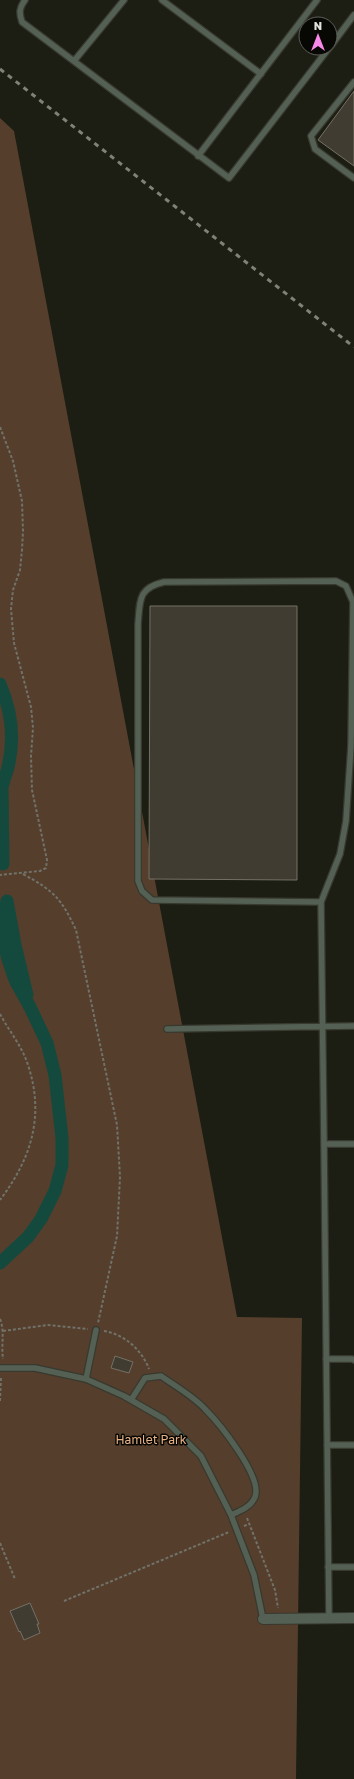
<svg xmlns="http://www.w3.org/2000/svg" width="354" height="1779" font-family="'Golos Text',sans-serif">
<rect width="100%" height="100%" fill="#1c1e13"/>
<path fill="#553e2c" d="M 0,118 L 14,131 L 237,1317 L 302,1318 L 296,1779 L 0,1779 Z"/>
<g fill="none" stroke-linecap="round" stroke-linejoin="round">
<path stroke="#144a3e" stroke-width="13" d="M 0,684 C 12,712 15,742 7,771 C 4,779 2,787 0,795
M 2,788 L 3,864
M 7,901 L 15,945 L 27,995
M 0,908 L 7,956 L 15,980 L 30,1007 L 47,1043 L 55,1075 L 62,1138 L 62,1165 L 55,1191 L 41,1219 L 28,1237 L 0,1263"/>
</g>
<path fill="#403c31" stroke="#757064" d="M 354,91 L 354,166 L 318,140 Z
M 150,606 L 297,606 L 297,880 L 149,879 Z
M 115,1356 L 133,1362 L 129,1373 L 111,1368 Z
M 30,1603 L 39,1624 L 37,1624 L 40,1633 L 24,1640 L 20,1631 L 19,1632 L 10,1611 Z"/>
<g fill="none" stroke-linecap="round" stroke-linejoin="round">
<g stroke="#38392f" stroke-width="8">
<path id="service" d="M 25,0 C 19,8 19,13 22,22 L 229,178 L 329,48
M 162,0 L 261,74
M 330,47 L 354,15
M 74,61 L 124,0
M 354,82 L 311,136 L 315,149 L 354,178
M 198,156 L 317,0
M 321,902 L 152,900 L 142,891 L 138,881 L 138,624 C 140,600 138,588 164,582 L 336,581 L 346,586 L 353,602 L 351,746 L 346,821 L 340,854 L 321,902 L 324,1144
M 167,1029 L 354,1026
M 326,1359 L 352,1359 L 354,1360
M 0,1368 L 35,1368 L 86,1379 L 124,1396 L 164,1419 L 201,1456 L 231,1515 L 254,1575 L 263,1619
M 86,1379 L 96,1330
M 131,1400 L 145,1378 L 161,1376 C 175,1386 193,1396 205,1409 C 219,1423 263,1477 255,1497 C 251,1507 240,1511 231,1515
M 327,1445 L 354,1445
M 328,1567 L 354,1567
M 329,1618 L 324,1144 L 354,1144"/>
</g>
<g stroke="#38392f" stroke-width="12">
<path id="minor" d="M 263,1619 L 354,1618"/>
</g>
<path stroke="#717269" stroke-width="2" stroke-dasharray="3 2" stroke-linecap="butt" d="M 0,427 L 13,461 L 22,501 L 23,531 L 22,550 L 20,570 L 13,590 L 11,609 L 14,643 L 31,707 L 33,728 L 31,756 L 32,790 L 47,860 L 46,868 L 40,871 L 0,875
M 23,874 C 54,891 61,898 76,930 L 117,1125 L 120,1177 L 117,1236 L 98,1323
M 0,1014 C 9,1031 22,1046 28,1065 C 45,1116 31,1159 0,1200
M 0,1319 C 5,1331 1,1346 3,1359
M 3,1331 L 48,1325 L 88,1329
M 104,1331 C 124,1334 142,1350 149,1369
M 0,1401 L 1,1377
M 247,1518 L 275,1590 L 278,1608
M 244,1526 L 249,1524
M 0,1543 L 15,1579
M 64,1601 L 229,1532"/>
<use href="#service" stroke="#536053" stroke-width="5.5"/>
<use href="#minor" stroke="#536053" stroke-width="10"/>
<path stroke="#808178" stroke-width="3" stroke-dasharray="5 5" stroke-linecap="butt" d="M 0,69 L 354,347"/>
</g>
<g text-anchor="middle" stroke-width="3" stroke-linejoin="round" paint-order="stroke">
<g font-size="12" fill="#ebb285" stroke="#070804">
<text x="151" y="1444">Hamlet Park</text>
</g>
</g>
<g transform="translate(318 36)"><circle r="19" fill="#070804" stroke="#5e5f5a"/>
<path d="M0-3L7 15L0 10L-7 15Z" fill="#f888ea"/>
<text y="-6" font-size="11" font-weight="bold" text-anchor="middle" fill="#e1e2db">N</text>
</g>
</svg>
